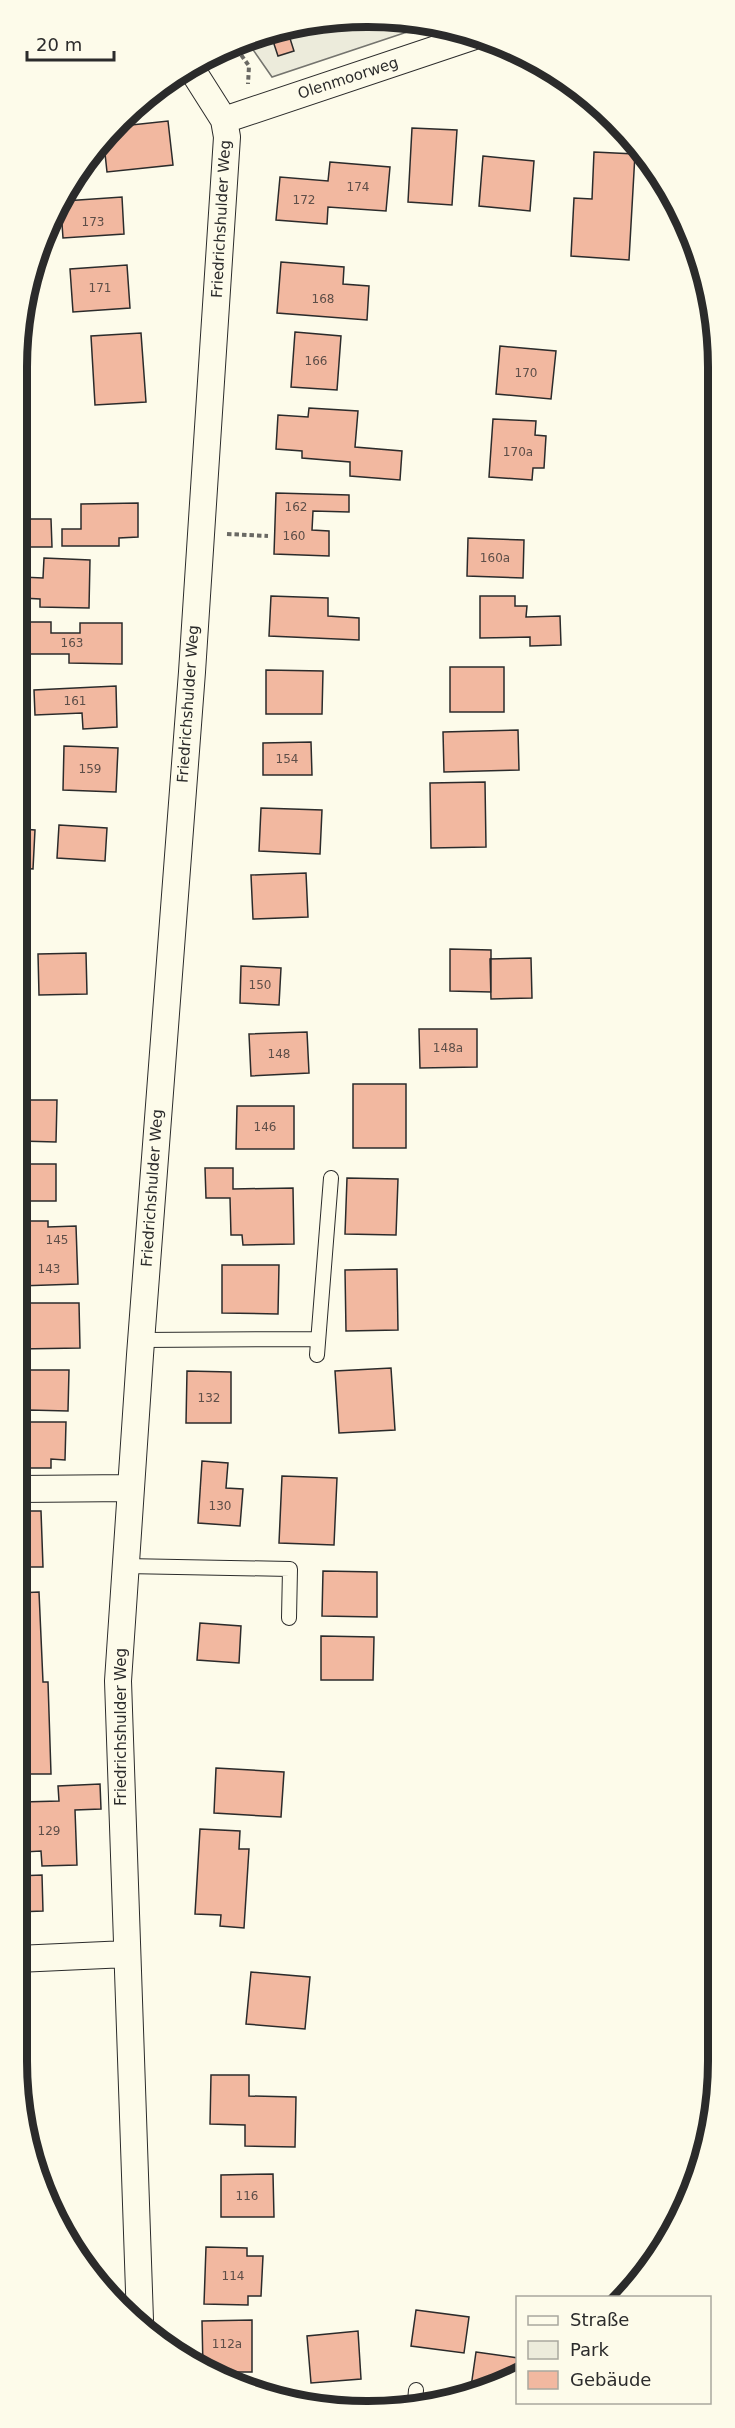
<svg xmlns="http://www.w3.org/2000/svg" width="735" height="2428" font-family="'DejaVu Sans',sans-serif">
<rect width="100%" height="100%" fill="#fdfbea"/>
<path fill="#ecebdb" stroke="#74746e" stroke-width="1.5" d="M 299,23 L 434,23 L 272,77 L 249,44 Z"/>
<path fill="#f2b8a0" stroke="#2b2b2b" stroke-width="1.5" d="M 287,29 L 294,51 L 278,56 L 271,35 Z
M 168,121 L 173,165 L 107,172 L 104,144 L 122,126 Z
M 412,128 L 457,130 L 452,205 L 408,202 Z
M 594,152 L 635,154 L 629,260 L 571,256 L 574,198 L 592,199 Z
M 483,156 L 534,161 L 530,211 L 479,206 Z
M 330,162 L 390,167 L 386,211 L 328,207 L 327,224 L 276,220 L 280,177 L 328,181 Z
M 122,197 L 124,234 L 63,238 L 61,209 L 64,201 Z
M 281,262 L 344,267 L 343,284 L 369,286 L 367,320 L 277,313 Z
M 127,265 L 130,308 L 73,312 L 70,269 Z
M 295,332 L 341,336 L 337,390 L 291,387 Z
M 141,333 L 146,402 L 95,405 L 91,336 Z
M 500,346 L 556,351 L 551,399 L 496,394 Z
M 309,408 L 358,411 L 355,447 L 402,451 L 400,480 L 350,476 L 350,462 L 302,458 L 302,451 L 276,449 L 278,415 L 308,417 Z
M 493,419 L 536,421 L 535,435 L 546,436 L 544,468 L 533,468 L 532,480 L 489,477 Z
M 276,493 L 349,495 L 349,512 L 313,511 L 312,530 L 329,531 L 329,556 L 274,554 Z
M 138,503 L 138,537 L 119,538 L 119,546 L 62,546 L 62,529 L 81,529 L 81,504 Z
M 22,519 L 51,519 L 52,547 L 22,547 Z
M 468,538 L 524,540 L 523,578 L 467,576 Z
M 44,558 L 90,560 L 89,608 L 40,607 L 40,599 L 22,598 L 22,577 L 43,578 Z
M 271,596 L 328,598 L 328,616 L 359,618 L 359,640 L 269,636 Z
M 480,596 L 515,596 L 515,606 L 527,606 L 526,617 L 560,616 L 561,645 L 530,646 L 530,637 L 480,638 Z
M 22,622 L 51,622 L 51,633 L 80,633 L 80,623 L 122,623 L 122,664 L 69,663 L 69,654 L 22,654 Z
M 450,667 L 504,667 L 504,712 L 450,712 Z
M 266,670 L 323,671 L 322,714 L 266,714 Z
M 116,686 L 117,727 L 83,729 L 82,713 L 35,715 L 34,690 Z
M 518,730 L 519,770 L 444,772 L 443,732 Z
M 311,742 L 312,775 L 263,775 L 263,743 Z
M 64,746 L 118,748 L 116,792 L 63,790 Z
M 485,782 L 486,847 L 431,848 L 430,783 Z
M 261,808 L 322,810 L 320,854 L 259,851 Z
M 59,825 L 107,828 L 105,861 L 57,858 Z
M 21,829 L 35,830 L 33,869 L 21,868 Z
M 306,873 L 308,917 L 253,919 L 251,875 Z
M 450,949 L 491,950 L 491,992 L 450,991 Z
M 86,953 L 87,994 L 39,995 L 38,954 Z
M 531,958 L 532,998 L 491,999 L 490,959 Z
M 241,966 L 281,968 L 279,1005 L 240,1003 Z
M 21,1014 L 28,1014 L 29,1072 L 20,1072 Z
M 419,1029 L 477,1029 L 477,1067 L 420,1068 Z
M 307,1032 L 309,1073 L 251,1076 L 249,1034 Z
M 353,1084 L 406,1084 L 406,1148 L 353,1148 Z
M 20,1100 L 57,1100 L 56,1142 L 20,1141 Z
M 237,1106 L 294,1106 L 294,1149 L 236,1149 Z
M 20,1164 L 56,1164 L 56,1201 L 20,1201 Z
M 205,1168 L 233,1168 L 233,1189 L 293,1188 L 294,1244 L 243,1245 L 242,1235 L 231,1235 L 230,1198 L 206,1198 Z
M 347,1178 L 398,1179 L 396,1235 L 345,1234 Z
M 20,1221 L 48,1221 L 48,1227 L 76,1226 L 78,1284 L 19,1286 Z
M 222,1265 L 279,1265 L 278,1314 L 222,1313 Z
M 397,1269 L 398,1330 L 346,1331 L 345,1270 Z
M 19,1303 L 79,1303 L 80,1348 L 19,1349 Z
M 391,1368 L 395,1430 L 339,1433 L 335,1371 Z
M 27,1370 L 69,1370 L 68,1411 L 29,1410 L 29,1417 L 19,1417 L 19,1374 L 27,1374 Z
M 187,1371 L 231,1372 L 231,1423 L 186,1423 Z
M 19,1422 L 66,1422 L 65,1460 L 51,1459 L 51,1468 L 24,1468 L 24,1457 L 19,1457 Z
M 202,1461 L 228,1463 L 226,1488 L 243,1489 L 240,1526 L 198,1523 Z
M 282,1476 L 337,1478 L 334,1545 L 279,1543 Z
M 19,1511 L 41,1511 L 43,1567 L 18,1567 Z
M 323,1571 L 377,1572 L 377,1617 L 322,1616 Z
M 39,1592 L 43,1682 L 48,1682 L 51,1774 L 18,1774 L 18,1593 Z
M 200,1623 L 241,1626 L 239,1663 L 197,1660 Z
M 321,1636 L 374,1637 L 373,1680 L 321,1680 Z
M 216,1768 L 284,1772 L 281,1817 L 214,1813 Z
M 100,1784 L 101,1809 L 75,1810 L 77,1865 L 42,1866 L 41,1851 L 24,1852 L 22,1802 L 59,1801 L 58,1786 Z
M 200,1829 L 240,1831 L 239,1849 L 249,1849 L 244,1928 L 220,1926 L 221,1915 L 195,1914 Z
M 42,1875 L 43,1911 L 17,1912 L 17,1876 Z
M 251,1972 L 310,1977 L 305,2029 L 246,2024 Z
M 211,2075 L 249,2075 L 249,2096 L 296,2097 L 295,2147 L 245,2146 L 245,2125 L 210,2124 Z
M 273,2174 L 274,2217 L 221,2217 L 221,2175 Z
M 206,2247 L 247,2248 L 247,2256 L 263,2256 L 261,2296 L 248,2296 L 248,2305 L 204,2304 Z
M 416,2310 L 469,2317 L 464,2353 L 411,2346 Z
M 252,2320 L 252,2372 L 208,2372 L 203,2368 L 202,2321 Z
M 358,2331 L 361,2379 L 311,2383 L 307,2336 Z
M 476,2352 L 518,2358 L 518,2373 L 470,2394 Z"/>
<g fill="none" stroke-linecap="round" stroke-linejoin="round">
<g stroke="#2b2b2b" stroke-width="16">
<path id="lane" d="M 141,1340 L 318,1339
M 317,1355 L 331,1178
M 125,1566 L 290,1569 L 289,1618
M 415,2402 L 416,2390"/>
</g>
<g stroke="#2b2b2b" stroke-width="28">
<path id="street" d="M 224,120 L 472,37
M 19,1489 L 131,1488
M 17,1959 L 127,1954
M 140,2320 L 118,1681 L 140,1355 L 192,672 L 227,137 L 224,120 L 191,68"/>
</g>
<path stroke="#6a6964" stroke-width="4" stroke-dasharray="4.5 3" stroke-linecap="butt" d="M 237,49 L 249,66 L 248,84
M 227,534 L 268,536"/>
<use href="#lane" stroke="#fdfbea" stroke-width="14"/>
<use href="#street" stroke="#fdfbea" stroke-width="26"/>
</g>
<g text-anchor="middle" stroke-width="4.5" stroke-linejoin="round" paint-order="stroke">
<g font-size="12" fill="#5d4e48">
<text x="358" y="191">174</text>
<text x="304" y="204">172</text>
<text x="93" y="226">173</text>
<text x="100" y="292">171</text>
<text x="323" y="303">168</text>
<text x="316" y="365">166</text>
<text x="526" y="377">170</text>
<text x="518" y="456">170a</text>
<text x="296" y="511">162</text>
<text x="294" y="540">160</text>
<text x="495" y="562">160a</text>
<text x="72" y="647">163</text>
<text x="75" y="705">161</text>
<text x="287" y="763">154</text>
<text x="90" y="773">159</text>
<text x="260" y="989">150</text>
<text x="448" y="1052">148a</text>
<text x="279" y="1058">148</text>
<text x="265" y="1131">146</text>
<text x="57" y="1244">145</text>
<text x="49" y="1273">143</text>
<text x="209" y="1402">132</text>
<text x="220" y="1510">130</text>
<text x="49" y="1835">129</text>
<text x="247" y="2200">116</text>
<text x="233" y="2280">114</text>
<text x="227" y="2348">112a</text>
</g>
<g font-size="15" fill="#2b2b2b" stroke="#fdfbea">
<text transform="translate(348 78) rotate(-18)" y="5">Olenmoorweg</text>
<text transform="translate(221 219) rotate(-87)" y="5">Friedrichshulder Weg</text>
<text transform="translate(188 704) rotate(-86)" y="5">Friedrichshulder Weg</text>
<text transform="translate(152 1188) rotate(-86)" y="5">Friedrichshulder Weg</text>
<text transform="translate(121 1727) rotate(-90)" y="5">Friedrichshulder Weg</text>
</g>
</g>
<path d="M0 0H735V2428H0ZM367 27H368A340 340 0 0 1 708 367V2061A340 340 0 0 1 368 2401H367A340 340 0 0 1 27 2061V367A340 340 0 0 1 367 27Z" fill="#fdfbea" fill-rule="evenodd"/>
<path fill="none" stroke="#2b2b2b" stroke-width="8" d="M367 27H368A340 340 0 0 1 708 367V2061A340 340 0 0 1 368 2401H367A340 340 0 0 1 27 2061V367A340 340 0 0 1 367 27Z"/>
<rect x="516" y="2296" width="195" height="108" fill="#fdfbea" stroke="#a9a89e" stroke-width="1.5"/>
<rect x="528" y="2316" width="30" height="9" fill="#fdfbea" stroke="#a9a89e" stroke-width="1.5"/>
<text x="570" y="2326" font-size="18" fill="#2b2b2b">Straße</text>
<rect x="528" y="2341" width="30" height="18" fill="#ecebdb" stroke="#a9a89e" stroke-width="1.5"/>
<text x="570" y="2356" font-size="18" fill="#2b2b2b">Park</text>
<rect x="528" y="2371" width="30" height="18" fill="#f2b8a0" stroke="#a9a89e" stroke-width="1.5"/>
<text x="570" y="2386" font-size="18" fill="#2b2b2b">Gebäude</text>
<path d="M27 51v9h87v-9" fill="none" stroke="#2b2b2b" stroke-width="3"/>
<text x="36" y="51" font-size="18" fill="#2b2b2b" stroke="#fdfbea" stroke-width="4.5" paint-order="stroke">20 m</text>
</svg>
